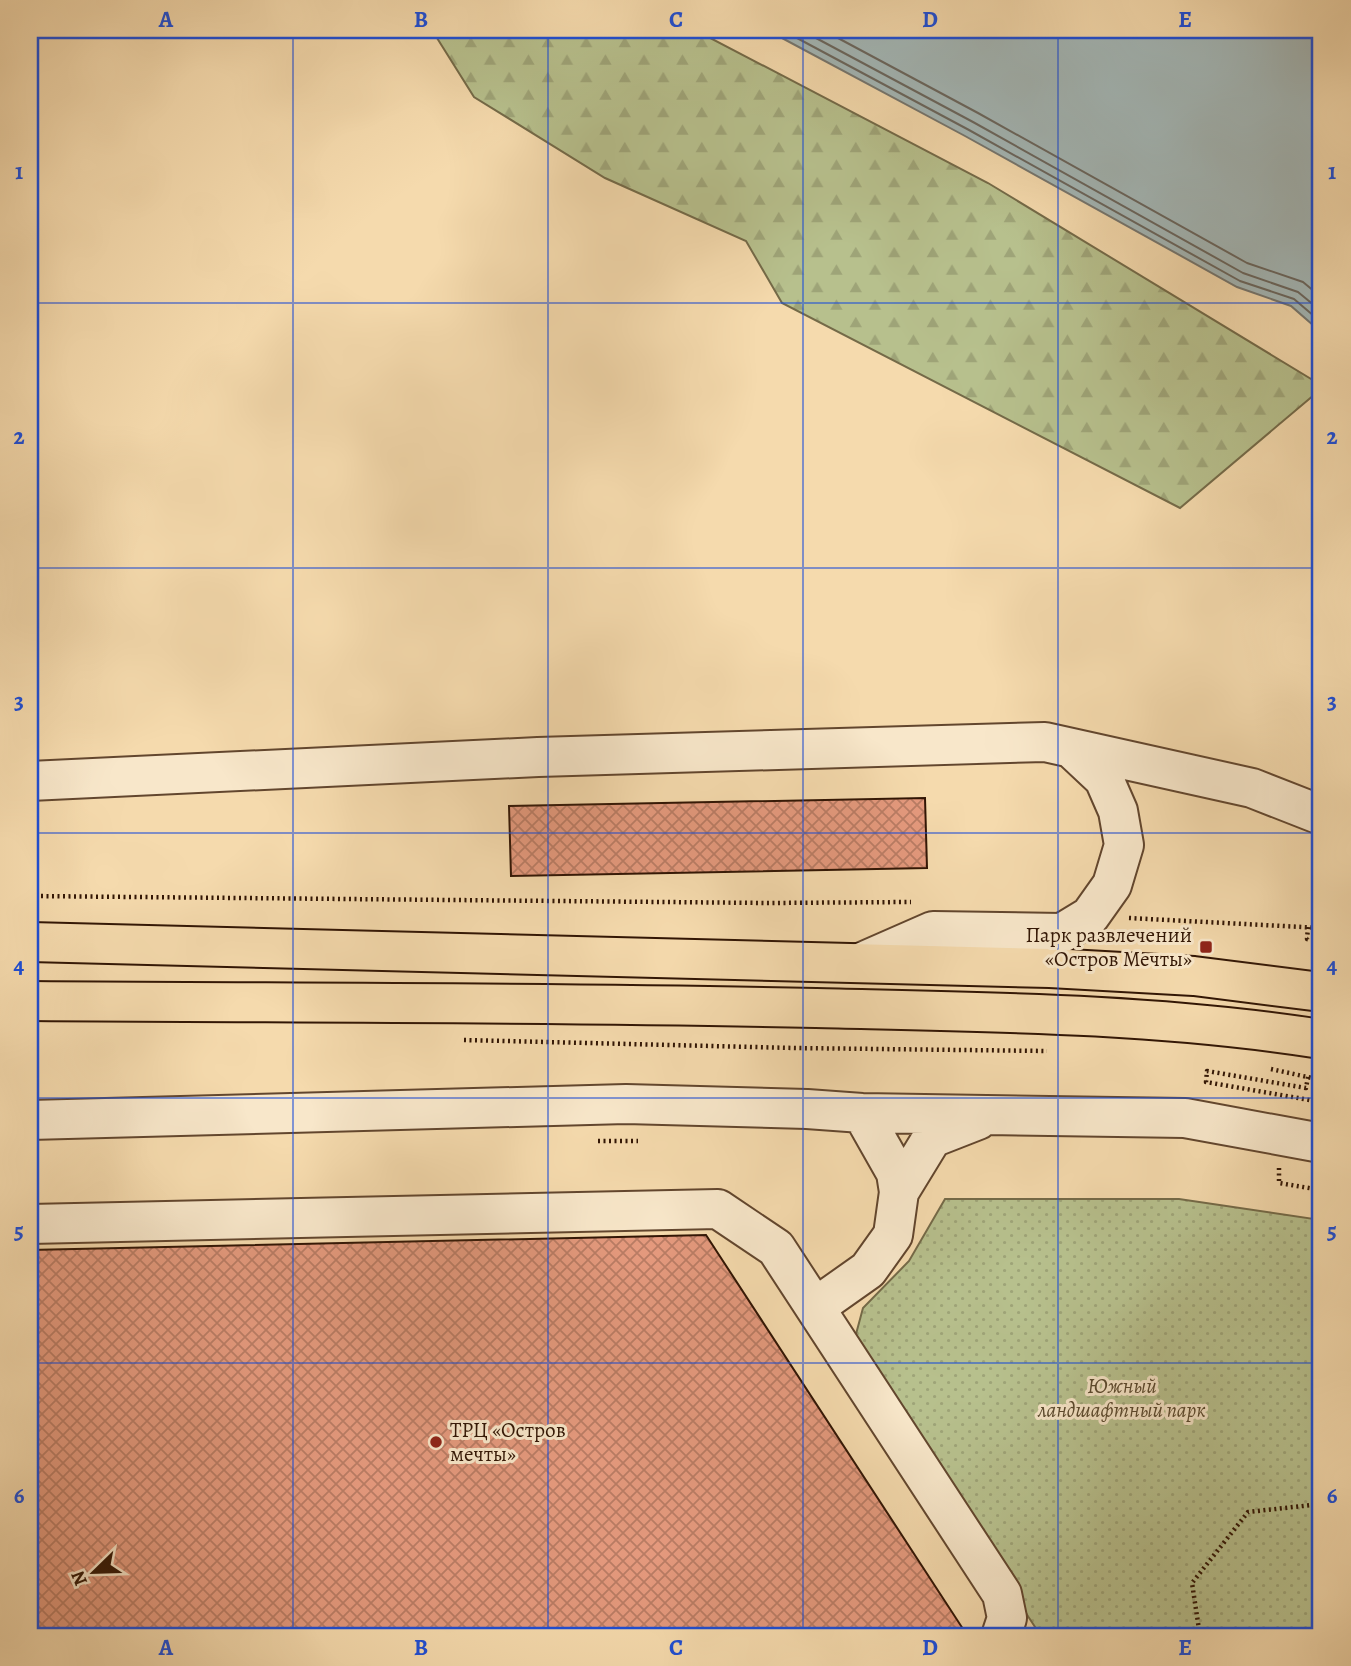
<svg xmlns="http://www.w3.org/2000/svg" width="1351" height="1666" font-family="Alegreya,serif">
<defs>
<pattern id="forest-firs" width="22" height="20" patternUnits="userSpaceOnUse" patternTransform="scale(1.75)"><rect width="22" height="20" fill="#b7c08d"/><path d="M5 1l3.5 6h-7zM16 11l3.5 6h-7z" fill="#9ea478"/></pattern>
<pattern id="park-dots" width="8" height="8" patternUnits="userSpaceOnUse" patternTransform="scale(1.75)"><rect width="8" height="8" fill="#b7c08d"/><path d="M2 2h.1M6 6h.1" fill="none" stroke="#9ea478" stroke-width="1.8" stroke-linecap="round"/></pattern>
<pattern id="building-cross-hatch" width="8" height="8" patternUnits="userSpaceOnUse" patternTransform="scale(1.75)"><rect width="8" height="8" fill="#e4997d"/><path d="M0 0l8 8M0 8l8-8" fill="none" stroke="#b97c64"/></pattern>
</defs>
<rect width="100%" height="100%" fill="#f5daad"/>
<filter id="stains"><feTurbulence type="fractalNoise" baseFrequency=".00286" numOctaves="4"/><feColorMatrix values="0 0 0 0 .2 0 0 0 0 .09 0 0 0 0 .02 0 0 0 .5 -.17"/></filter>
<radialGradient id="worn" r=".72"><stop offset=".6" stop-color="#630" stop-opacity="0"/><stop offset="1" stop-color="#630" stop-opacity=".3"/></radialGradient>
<path fill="url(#forest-firs)" stroke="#746a48" stroke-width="2" d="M 432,30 L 695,30 L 988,183 L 1321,385 L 1321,389 L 1180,508 L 782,303 L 746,241 L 605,178 L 474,97 Z"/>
<path fill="url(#park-dots)" stroke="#746a48" stroke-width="2" d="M 945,1199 L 1179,1199 L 1321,1220 L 1321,1636 L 1041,1636 L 852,1349 L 863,1308 L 909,1261 Z"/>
<path fill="#a3b7b7" stroke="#75766f" stroke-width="2" d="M 767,30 L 1321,30 L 1321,332 L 1291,306 L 1237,287 L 965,136 Z"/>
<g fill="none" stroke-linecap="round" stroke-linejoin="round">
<path stroke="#6a665e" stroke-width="2" d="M 782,30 L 969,130 L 1240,281 L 1294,299 L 1321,322
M 801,30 L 973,122 L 1243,273 L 1298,292 L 1321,311
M 823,30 L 978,113 L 1247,263 L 1303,282 L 1321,297"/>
</g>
<path fill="url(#building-cross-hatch)" stroke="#311504" stroke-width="2" d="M 925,798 L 927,868 L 511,876 L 509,806 Z
M 706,1235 L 967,1635 L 966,1636 L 30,1636 L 30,1250 Z"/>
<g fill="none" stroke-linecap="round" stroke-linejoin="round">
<g stroke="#62462e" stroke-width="42">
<path id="minor" d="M 30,781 L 538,757 L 1045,742 L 1252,788 L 1321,815
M 860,963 L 933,931 L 1062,933 L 1090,916 L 1112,885 L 1124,845 L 1118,811 L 1104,779 L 1071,748
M 30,1120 L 626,1104 L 807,1109 L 862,1113 L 1185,1118 L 1321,1143
M 899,1192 L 932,1138 L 978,1120
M 30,1224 L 718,1209 L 776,1248 L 1002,1594 L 1007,1618 L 1001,1636
M 817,1306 L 868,1270 L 893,1235 L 899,1192 L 896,1173 L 862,1113"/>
</g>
<g stroke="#311504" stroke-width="42">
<path id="major" d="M 30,942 L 1050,968 L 1194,976 L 1321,992
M 30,1001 C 292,1003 554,1002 816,1008 C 985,1012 1154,1013 1321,1039"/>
</g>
<path stroke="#311504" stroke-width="4.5" stroke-dasharray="2 3.5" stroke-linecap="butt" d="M 30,896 L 768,903 L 911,902
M 1129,918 L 1321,928
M 1308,927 L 1307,939 L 1321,942
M 464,1040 L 794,1048 L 1047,1051
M 1271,1069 L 1321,1080
M 1308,1077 L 1306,1088 L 1207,1071 L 1206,1082 L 1321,1102
M 598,1141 L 638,1141
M 1279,1168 L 1279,1183 L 1321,1190
M 1200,1636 L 1192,1583 L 1248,1512 L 1321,1504"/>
<use href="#minor" stroke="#f8e7ca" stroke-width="38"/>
<use href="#major" stroke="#f5daad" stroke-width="38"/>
</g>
<path fill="none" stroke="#1d4ed8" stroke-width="2" stroke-opacity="0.55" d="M 293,30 L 293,1636M 548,30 L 548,1636M 803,30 L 803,1636M 1058,30 L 1058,1636M 30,303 L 1321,303M 30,568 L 1321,568M 30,833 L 1321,833M 30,1098 L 1321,1098M 30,1363 L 1321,1363"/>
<g fill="#8f2418" stroke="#f8e7ca" stroke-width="2.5">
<rect x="1199" y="940" width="14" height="14" rx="3.5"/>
<circle cx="436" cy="1442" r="7"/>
</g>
<g text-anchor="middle" stroke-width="6" stroke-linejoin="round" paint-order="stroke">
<g font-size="21" fill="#311504" stroke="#f8e7ca" text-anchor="end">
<text x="1192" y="942">Парк развлечений<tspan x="1192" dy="24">«Остров Мечты»</tspan></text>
<text x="450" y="1437" text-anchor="start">ТРЦ «Остров<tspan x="450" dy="24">мечты»</tspan></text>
</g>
<g font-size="21" font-style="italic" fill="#59482d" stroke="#f8e7ca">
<text x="1122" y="1393">Южный<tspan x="1122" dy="24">ландшафтный парк</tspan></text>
</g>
</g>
<rect width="1351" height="1666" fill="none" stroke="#f5daad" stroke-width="77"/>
<g transform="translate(94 1572) rotate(247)" stroke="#f8e7ca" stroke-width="5" paint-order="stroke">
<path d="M0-5L12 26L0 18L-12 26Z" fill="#311504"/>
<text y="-10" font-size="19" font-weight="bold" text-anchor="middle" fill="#311504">N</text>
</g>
<rect x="38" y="38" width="1274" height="1590" fill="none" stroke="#1d4ed8" stroke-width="2.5"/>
<g font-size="23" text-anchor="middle" font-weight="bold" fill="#1d4ed8">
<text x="166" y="27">A</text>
<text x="421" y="27">B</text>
<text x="676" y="27">C</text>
<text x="930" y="27">D</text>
<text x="1185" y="27">E</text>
<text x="19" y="179">1</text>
<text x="1332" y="179">1</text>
<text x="19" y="444">2</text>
<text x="1332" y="444">2</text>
<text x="19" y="709">3</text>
<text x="1332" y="709">3</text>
<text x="19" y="973">4</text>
<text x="1332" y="973">4</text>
<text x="19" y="1238">5</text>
<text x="1332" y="1238">5</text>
<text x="19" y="1503">6</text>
<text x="1332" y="1503">6</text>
<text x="166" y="1655">A</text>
<text x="421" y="1655">B</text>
<text x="676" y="1655">C</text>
<text x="930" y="1655">D</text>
<text x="1185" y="1655">E</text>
</g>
<rect width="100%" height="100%" filter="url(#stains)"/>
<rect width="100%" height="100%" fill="url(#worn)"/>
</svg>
